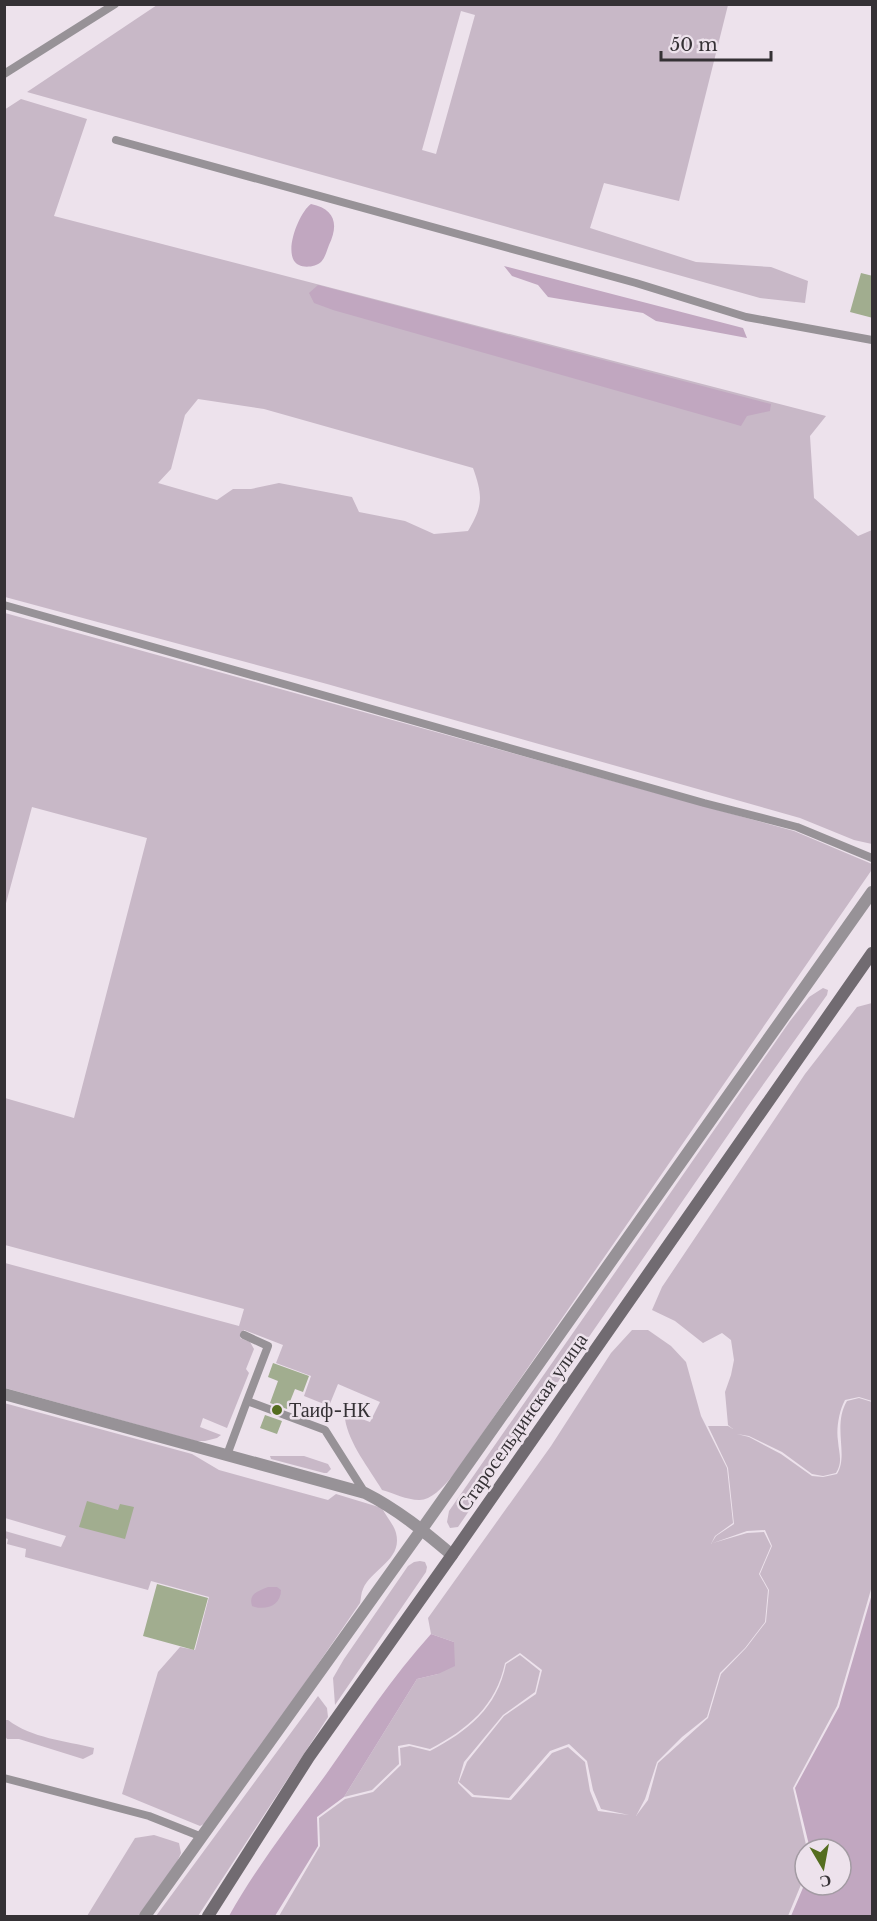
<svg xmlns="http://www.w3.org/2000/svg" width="877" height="1921" font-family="'Libre Baskerville',serif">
<rect width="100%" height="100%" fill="#ede2ec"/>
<path fill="#c8b8c7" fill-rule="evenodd" d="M 157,5 L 728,5 L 679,201 L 604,183 L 590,228 L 696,262 L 771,267 L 808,281 L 805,303 L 760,298 L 27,92 ZM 461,11 L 475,15 L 436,154 L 422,150 Z
M 21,99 L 87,119 L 54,216 L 826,416 L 810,436 L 814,498 L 858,536 L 872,530 L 872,844 L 854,840 L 800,818 L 327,684 L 5,597 L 4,110 ZM 198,399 L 264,409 L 473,468 C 483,496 483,506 468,531 L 434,534 L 405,521 L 359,512 L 352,497 L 279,483 L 251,489 L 233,489 L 217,500 L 158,483 L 171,469 L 185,415 Z
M 5,613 L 794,831 L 872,864 L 871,871 L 480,1437 C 468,1453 441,1501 419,1500 C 407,1500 393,1493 382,1490 C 369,1468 349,1444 345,1419 L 351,1415 L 370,1422 L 380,1402 L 338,1384 L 329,1406 L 304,1396 L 311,1376 L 276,1363 L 283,1345 L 244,1330 L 240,1338 L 250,1342 L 254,1349 L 246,1369 L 249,1373 L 227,1428 L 203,1418 L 200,1427 L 221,1435 L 217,1438 L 205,1441 L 196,1441 L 5,1388 L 5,1263 L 239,1326 L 244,1309 L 5,1245 L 5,1098 L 74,1118 L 147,838 L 32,807 L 5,907 Z
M 823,988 L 828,990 L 827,995 L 748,1106 L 458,1527 L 450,1528 L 447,1522 L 449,1511 L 790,1021 L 809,997 Z
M 872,1003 L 872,1401 L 859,1397 L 845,1400 C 839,1411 836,1429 838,1441 C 839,1454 843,1462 836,1473 L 823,1476 L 812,1474 L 782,1452 L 749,1436 L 737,1434 L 749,1437 L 781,1454 L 812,1476 L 823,1477 L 837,1474 C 849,1455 832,1426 847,1401 L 859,1398 L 872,1402 L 872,1586 L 837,1706 L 793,1788 L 807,1849 L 805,1849 L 805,1875 L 788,1916 L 279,1916 L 320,1846 L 319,1818 L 345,1799 L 373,1792 L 401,1765 L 400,1748 L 410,1746 L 430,1751 C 468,1731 497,1708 506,1664 L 520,1655 L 540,1671 L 535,1692 L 503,1715 L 464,1762 L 458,1783 L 472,1797 L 511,1800 L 552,1753 L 568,1747 L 585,1762 L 590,1791 L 598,1811 L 629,1815 L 601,1809 L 593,1790 L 587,1761 L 569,1744 L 550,1751 L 509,1798 L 474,1795 L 459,1782 L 467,1762 L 504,1716 L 536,1694 L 542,1670 L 520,1653 L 505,1663 C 496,1706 468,1729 430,1749 L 409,1744 L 398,1746 L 399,1764 L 372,1790 L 344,1797 L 417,1679 L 438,1674 L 454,1642 L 431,1634 L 428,1618 L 551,1446 L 611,1353 L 632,1330 L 648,1330 L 671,1346 L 686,1362 L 701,1416 L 727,1468 L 733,1523 L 715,1536 L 711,1544 L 716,1536 L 734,1524 L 728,1468 L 708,1426 L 728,1426 L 733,1429 L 728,1425 L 725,1392 L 731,1375 L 734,1360 L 731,1340 L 722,1333 L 703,1343 L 675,1321 L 652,1310 L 662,1287 L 805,1074 L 857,1007 ZM 765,1530 L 772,1546 L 760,1574 L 769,1590 L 766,1622 L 746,1648 L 721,1674 L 708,1718 L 658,1763 L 648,1800 L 636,1816 L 645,1799 L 657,1762 L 682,1737 L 707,1717 L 720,1673 L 745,1648 L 765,1622 L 768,1590 L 759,1574 L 771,1546 L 764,1532 L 747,1533 L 713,1543 L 747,1531 Z
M 4,1403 L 192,1454 L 219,1470 L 328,1500 L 336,1494 L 382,1508 C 386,1516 394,1525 396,1533 C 403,1560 371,1569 363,1589 C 361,1593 361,1599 360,1603 L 252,1760 L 206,1823 L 200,1826 L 122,1794 L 158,1672 L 180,1647 L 195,1650 L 209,1597 L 151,1581 L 148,1590 L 25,1557 L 26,1549 L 7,1544 L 8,1539 L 5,1538 L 5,1531 L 61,1547 L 66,1536 L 5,1518 Z
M 270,1456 L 304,1456 L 328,1464 L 331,1469 L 327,1473 L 324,1473 L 271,1459 Z
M 420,1561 L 425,1562 L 427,1567 L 426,1572 L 335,1705 L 333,1678 L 344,1659 L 408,1566 L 414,1562 Z
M 318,1696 L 327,1708 L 328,1717 L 198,1916 L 156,1916 Z
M 5,1720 L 8,1720 C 31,1738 66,1741 94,1748 L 93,1754 L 83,1759 L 19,1739 L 7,1739 L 5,1736 Z
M 154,1835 L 179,1843 L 181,1853 L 177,1862 L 138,1916 L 87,1916 L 135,1838 Z"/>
<path fill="#c1a7c0" d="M 311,204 C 335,209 339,224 329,245 C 327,250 325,258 321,262 C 316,267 304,268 299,265 C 281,257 299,212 311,204 Z
M 504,266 L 743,328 L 747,338 L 656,321 L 643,313 L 548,297 L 538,285 L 512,276 Z
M 318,285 L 771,404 L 770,411 L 747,416 L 741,426 L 333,310 L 314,303 L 309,293 Z
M 268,1587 L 277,1587 L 281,1590 C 281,1606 265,1611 252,1606 C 248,1593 259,1591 268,1587 Z
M 872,1594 L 872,1916 L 791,1916 L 805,1883 L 805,1885 L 841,1885 L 841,1849 L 810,1849 L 795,1788 L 839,1707 Z
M 431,1634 L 454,1642 L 455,1666 L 438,1674 L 417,1679 L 344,1797 L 317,1817 L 318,1846 L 275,1916 L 229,1916 C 257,1866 293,1820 327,1773 C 360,1726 392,1677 431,1634 Z"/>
<path fill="#a1ad8f" d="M 861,273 L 873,276 L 873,318 L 850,312 Z
M 273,1363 L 309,1376 L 303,1392 L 295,1389 L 287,1409 L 270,1403 L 278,1381 L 268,1377 Z
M 265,1415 L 282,1421 L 277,1434 L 260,1428 Z
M 87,1501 L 118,1510 L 120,1504 L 134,1507 L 125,1539 L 79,1527 Z
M 157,1584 L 208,1598 L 194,1650 L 143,1636 Z"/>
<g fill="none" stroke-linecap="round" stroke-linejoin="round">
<path stroke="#979297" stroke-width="8" d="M 4,74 L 115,4
M 116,140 L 636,283 L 746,317 L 872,340
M 4,605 L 704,803 L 797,827 L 872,858
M 244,1335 L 268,1346 L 247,1401
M 227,1455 L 247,1401 L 325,1430 L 365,1493
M 4,1778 L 149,1816 L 202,1837"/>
<path stroke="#979297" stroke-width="12" d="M 4,1394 L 365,1493 C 397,1509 425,1532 452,1555
M 145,1916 L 422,1529 L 872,892"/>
<path stroke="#716b71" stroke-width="12" d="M 208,1916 L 309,1757 L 452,1555 L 872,953"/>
</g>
<circle fill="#546d1f" stroke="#ede2ec" stroke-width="2" cx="277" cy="1410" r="6"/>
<g text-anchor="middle" stroke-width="5" stroke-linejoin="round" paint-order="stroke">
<g font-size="20" fill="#353135" stroke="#ede2ec" text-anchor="start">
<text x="289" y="1417">Таиф-НК</text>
</g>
<g font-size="20" fill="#353135" stroke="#ede2ec">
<text transform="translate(522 1422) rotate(-55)" y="7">Старосельдинская улица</text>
</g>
</g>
<rect width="877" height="1921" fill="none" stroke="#353135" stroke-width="12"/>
<g transform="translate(823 1867) rotate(170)"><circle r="28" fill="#ede2ec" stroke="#a39ba3" stroke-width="1.5"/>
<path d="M0-4.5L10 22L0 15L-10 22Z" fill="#546d1f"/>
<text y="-9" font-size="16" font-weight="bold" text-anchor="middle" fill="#353135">С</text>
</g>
<path d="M661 51v9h110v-9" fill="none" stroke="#353135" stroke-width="3"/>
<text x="670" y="51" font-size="18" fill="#353135" stroke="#ede2ec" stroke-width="4.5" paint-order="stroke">50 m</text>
</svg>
